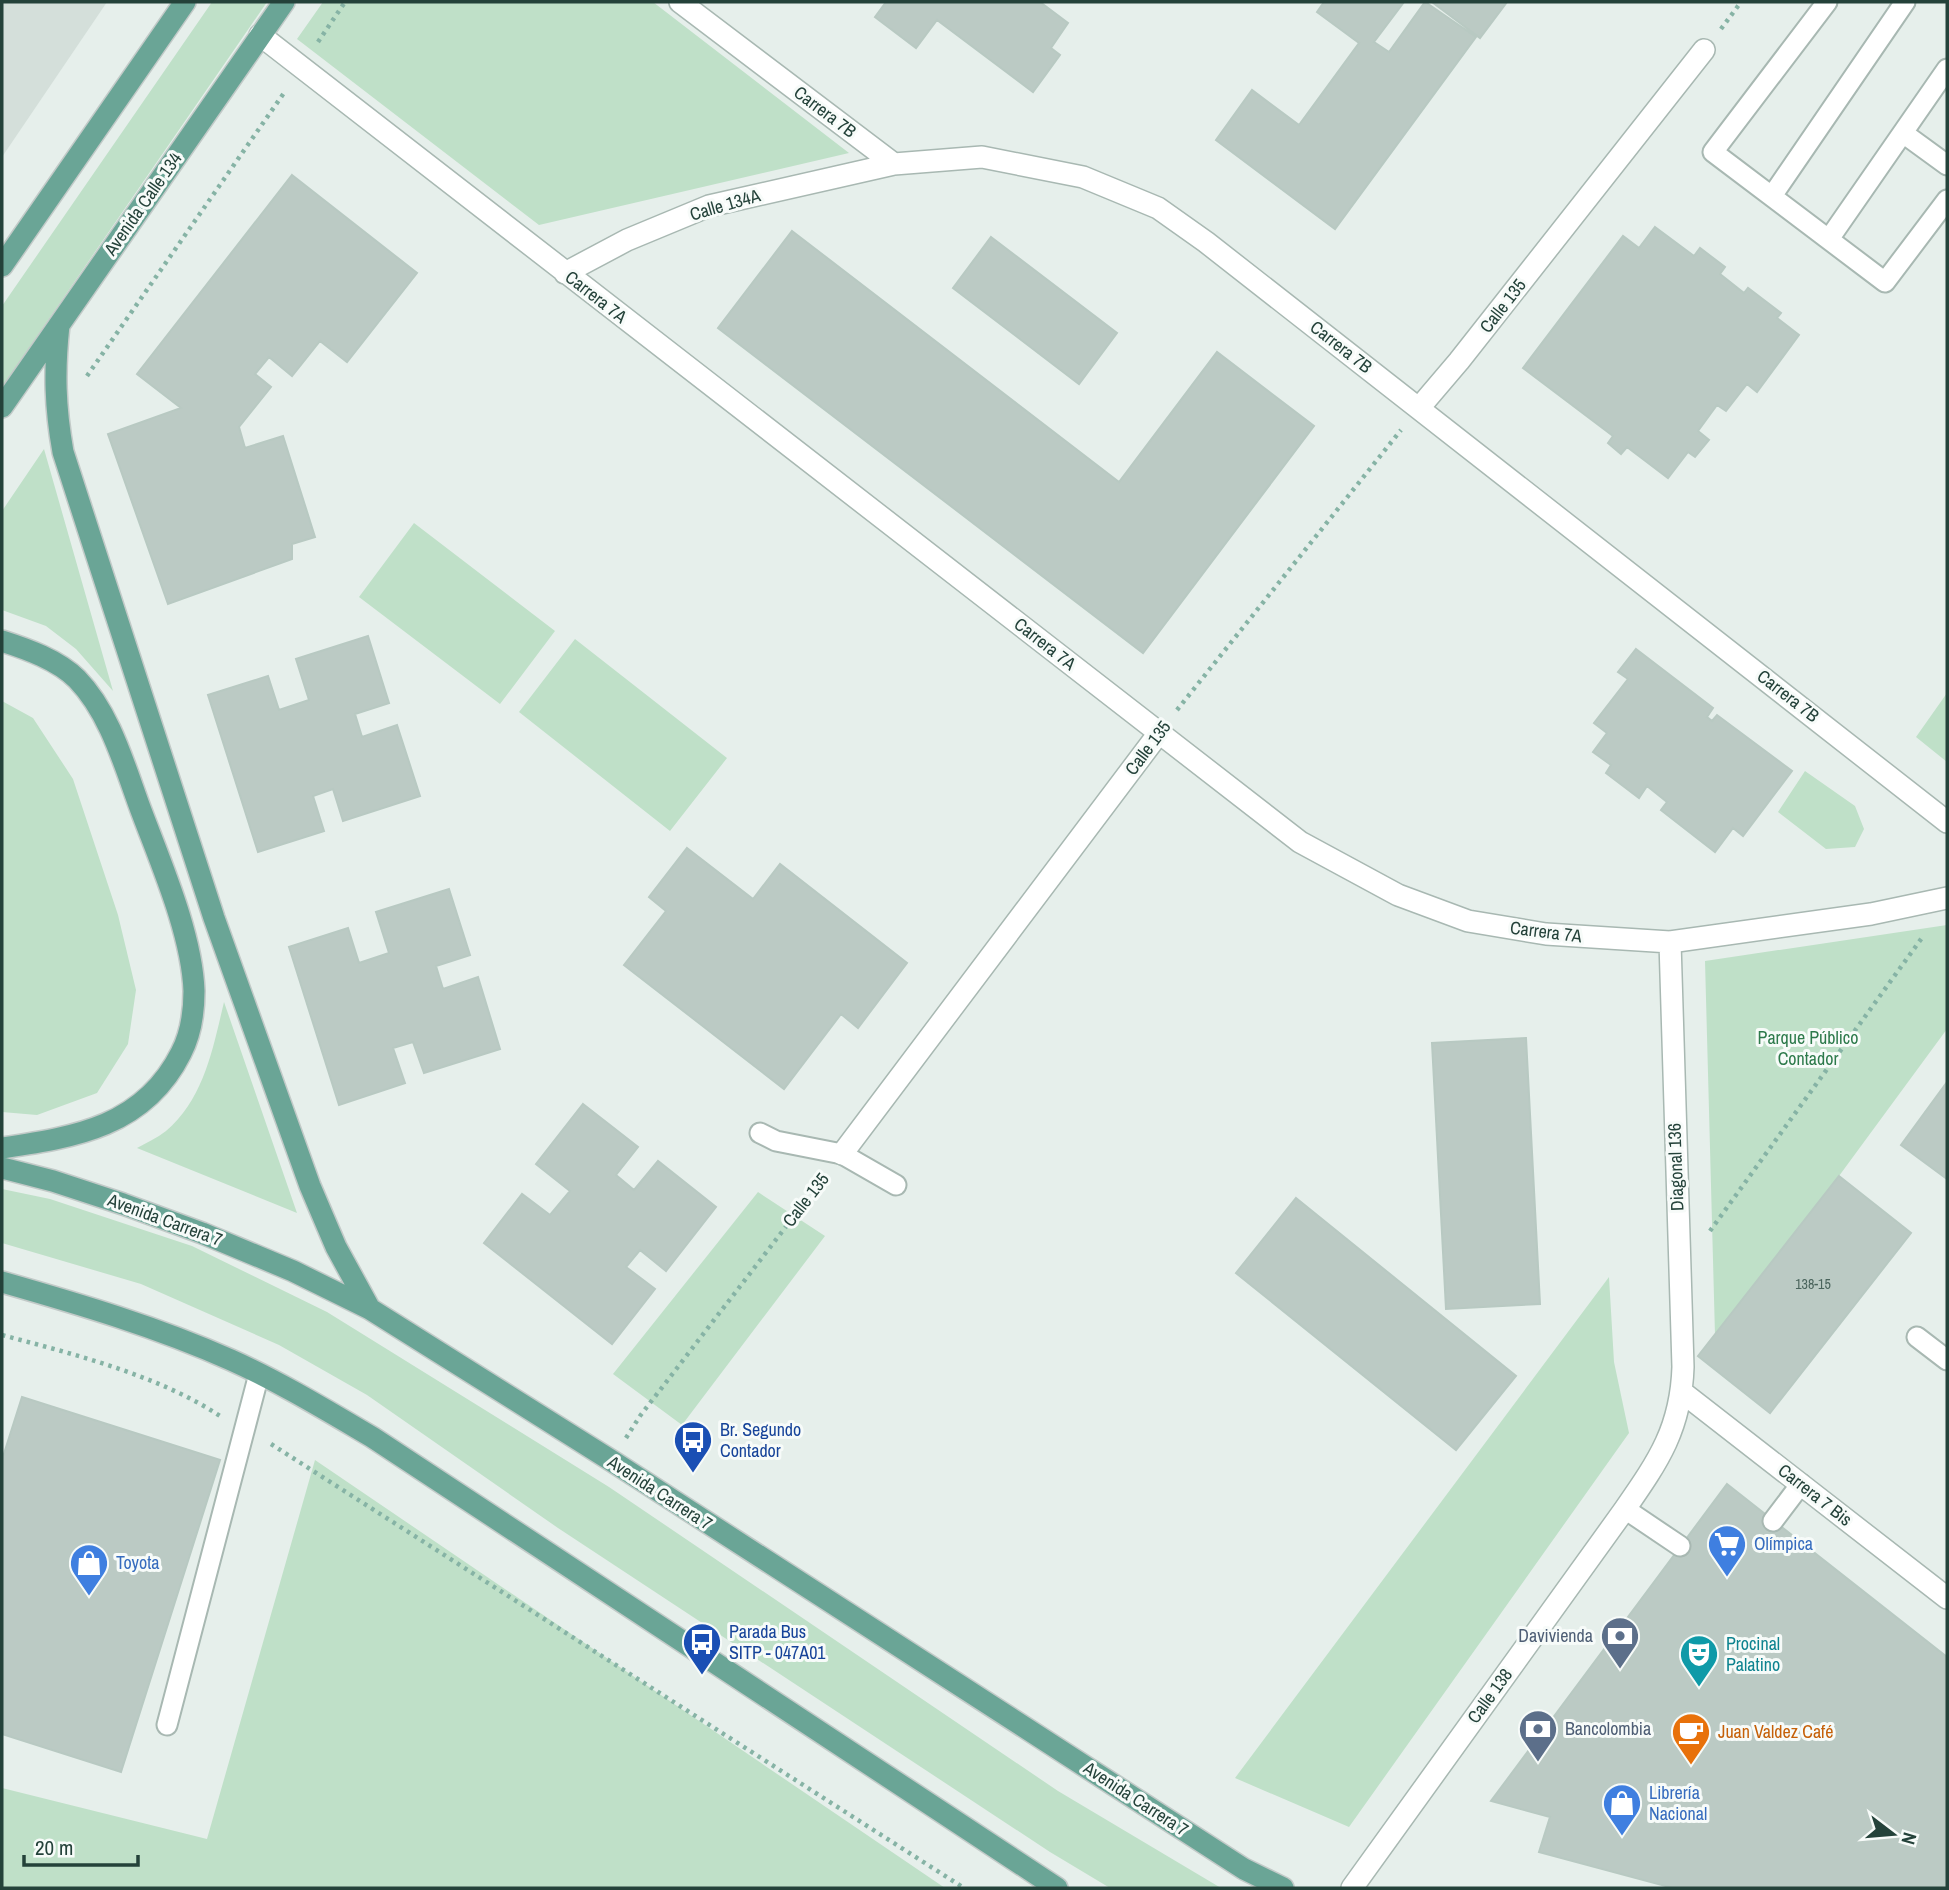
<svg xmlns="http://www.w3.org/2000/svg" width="1949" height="1890" font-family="'Archivo Narrow',sans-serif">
<rect width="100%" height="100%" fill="#e6efeb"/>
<path fill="#d4dfda" d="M 2,2 L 107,2 L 2,157 Z"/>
<path fill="#bfe0c8" d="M 212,2 L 267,2 L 2,387 L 2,306 Z
M 323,2 L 653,2 L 849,153 L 539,225 L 297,39 Z
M 44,449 L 113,691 L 76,649 L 46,626 L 2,610 L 2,511 Z
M 414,523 L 555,631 L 500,704 L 359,597 Z
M 575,639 L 727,758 L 670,831 L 519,712 Z
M 1947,693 L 1947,762 L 1916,737 Z
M 2,701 L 33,718 L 73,779 L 118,915 L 136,990 L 128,1044 L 97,1093 L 37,1115 L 2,1112 Z
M 1805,771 L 1855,806 L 1864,829 L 1855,847 L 1826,849 L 1778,812 Z
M 1947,925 L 1947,1029 L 1839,1176 L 1715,1335 L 1705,961 Z
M 224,1002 L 297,1213 L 137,1148 C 146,1143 157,1138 166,1131 C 204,1099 213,1048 224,1002 Z
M 2,1189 L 50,1199 L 192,1246 L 327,1312 L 609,1487 L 1058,1791 L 1221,1888 L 1110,1888 L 1050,1852 L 558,1528 L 367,1395 L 279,1345 L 141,1284 L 2,1243 Z
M 758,1192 L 825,1236 L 682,1425 L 613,1374 Z
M 1609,1277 L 1614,1362 L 1629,1433 L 1349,1827 L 1235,1778 Z
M 315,1460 L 945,1888 L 2,1888 L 2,1788 L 207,1839 Z"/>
<path fill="#bbcac4" stroke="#b8c9c2" stroke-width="2" d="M 886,2 L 1040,2 L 1068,23 L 1051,48 L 1060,55 L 1033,92 L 937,20 L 916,48 L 875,17 Z
M 1324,2 L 1404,2 L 1374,42 L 1389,52 L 1425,2 L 1476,37 L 1335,229 L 1216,140 L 1252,90 L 1299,125 L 1359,43 L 1317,12 Z
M 1432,2 L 1507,2 L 1480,38 Z
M 292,175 L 417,273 L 347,362 L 320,341 L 292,376 L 269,357 L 255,374 L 271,387 L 239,427 L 245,448 L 283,436 L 315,537 L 292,544 L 292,559 L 168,604 L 108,434 L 181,408 L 137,374 Z
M 1655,227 L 1694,256 L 1700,248 L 1725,267 L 1720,274 L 1744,293 L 1748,288 L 1781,313 L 1777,318 L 1799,335 L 1757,392 L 1747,384 L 1726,411 L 1717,405 L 1698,431 L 1709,440 L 1695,457 L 1688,452 L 1668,478 L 1627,447 L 1621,454 L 1608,443 L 1613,436 L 1523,368 L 1623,236 L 1639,248 Z
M 792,231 L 1119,482 L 1217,352 L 1314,426 L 1143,653 L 718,328 Z
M 991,237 L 1117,333 L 1079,384 L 953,288 Z
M 368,636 L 389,703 L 355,714 L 362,737 L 397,725 L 420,796 L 343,821 L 333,789 L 313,796 L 324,831 L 258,852 L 208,695 L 268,676 L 279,710 L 309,700 L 296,659 Z
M 1636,649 L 1713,708 L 1707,717 L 1712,721 L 1717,715 L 1792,771 L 1743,836 L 1733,828 L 1715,852 L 1661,810 L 1667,802 L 1647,786 L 1639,798 L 1606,773 L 1611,765 L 1593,752 L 1607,733 L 1594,723 L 1628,679 L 1618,672 Z
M 687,848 L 753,899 L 780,864 L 907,963 L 858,1028 L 841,1014 L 784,1089 L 624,965 L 666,911 L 649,897 Z
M 449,889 L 470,955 L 436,966 L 443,989 L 478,977 L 500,1049 L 424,1073 L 413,1042 L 393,1048 L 405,1083 L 339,1105 L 289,947 L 348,928 L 359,963 L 389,953 L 376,912 Z
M 1526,1038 L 1540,1304 L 1446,1309 L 1432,1043 Z
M 1947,1082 L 1947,1179 L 1901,1145 Z
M 583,1104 L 638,1147 L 616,1175 L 634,1190 L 658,1161 L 716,1207 L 666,1271 L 640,1250 L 626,1267 L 655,1289 L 612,1344 L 484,1243 L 522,1194 L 550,1215 L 570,1191 L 536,1164 Z
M 1839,1176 L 1911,1233 L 1770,1413 L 1698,1356 Z
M 1296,1198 L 1516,1376 L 1456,1450 L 1236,1273 Z
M 22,1397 L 220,1460 L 121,1772 L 2,1734 L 2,1460 Z
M 1727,1484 L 1947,1657 L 1947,1888 L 1673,1888 L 1539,1852 L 1550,1817 L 1491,1801 Z"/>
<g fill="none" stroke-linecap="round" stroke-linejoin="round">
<g stroke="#a8b8b2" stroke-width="23">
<path id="service" d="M 1827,2 L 1713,152 L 1885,282 L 1947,200
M 1903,133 L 1947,165
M 1772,196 L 1905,2
M 1829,239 L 1947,69
M 760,1133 L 776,1141 L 842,1154 L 896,1185
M 1917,1337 L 1947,1360
M 1625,1509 L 1680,1546
M 1773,1521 L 1801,1484
M 167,1725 L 259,1374"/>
</g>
<g stroke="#a8b8b2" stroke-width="24">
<path id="minor" d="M 680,2 L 894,164
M 260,35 L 1300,842 L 1398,895 L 1468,921 L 1546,934 L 1670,942 L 1871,914 L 1947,898
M 565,273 L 627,240 L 709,206 L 894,164 L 982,157 L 1083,177 L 1158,208 L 1206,242 L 1947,822
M 1419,408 L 1459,361 L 1704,50
M 842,1154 L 1159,733
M 1682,1392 L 1947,1598
M 1352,1888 L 1625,1509 C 1659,1460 1681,1428 1683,1367 L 1670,942"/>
</g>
<g stroke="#c2cac8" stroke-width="24">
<path id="primary" d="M 2,266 L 185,2
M 59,325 C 54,371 55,407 63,452 L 214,918 L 310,1186 L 336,1247 L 370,1309
M 2,407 L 284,2
M 2,641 C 27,649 58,660 77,679 C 111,714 125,768 142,813 C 162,866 192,935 194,991 C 194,1013 191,1034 181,1053 C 144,1127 75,1137 2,1148
M 2,1168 L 53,1181 L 123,1204 L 202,1233 L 293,1271 L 370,1309 L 612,1461 L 1244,1869 L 1283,1888
M 2,1282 C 79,1304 157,1327 231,1360 C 280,1382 326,1410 372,1437 L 1057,1888"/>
</g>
<path stroke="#86b3a5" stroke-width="4.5" stroke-dasharray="3.5 5" stroke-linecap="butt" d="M 1721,29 L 1741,2
M 318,42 L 345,2
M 87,376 L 286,90
M 1177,710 L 1401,430
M 1710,1231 L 1924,935
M 2,1335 C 73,1354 158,1375 220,1416
M 626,1438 L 640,1416 L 822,1180
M 271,1444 L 964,1888"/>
<use href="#service" stroke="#fff" stroke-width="19"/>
<use href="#minor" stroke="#fff" stroke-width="21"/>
<use href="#primary" stroke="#6aa596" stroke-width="21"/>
</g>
<defs>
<g id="bus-pin" transform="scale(2.0125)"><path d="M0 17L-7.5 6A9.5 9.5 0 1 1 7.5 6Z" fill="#1a4fb4" stroke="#f7fbf9"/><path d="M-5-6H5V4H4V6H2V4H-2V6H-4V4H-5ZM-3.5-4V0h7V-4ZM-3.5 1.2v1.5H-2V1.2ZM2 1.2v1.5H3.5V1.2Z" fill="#fff"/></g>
<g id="supermarket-pin" transform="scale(2.0125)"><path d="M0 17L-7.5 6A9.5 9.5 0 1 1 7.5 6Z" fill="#3f7fe0" stroke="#f7fbf9"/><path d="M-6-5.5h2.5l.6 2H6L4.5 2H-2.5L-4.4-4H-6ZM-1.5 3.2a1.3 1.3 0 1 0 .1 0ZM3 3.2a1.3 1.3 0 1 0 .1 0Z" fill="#fff"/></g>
<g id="shop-pin" transform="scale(2.0125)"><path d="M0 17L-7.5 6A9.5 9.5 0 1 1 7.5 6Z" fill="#3f7fe0" stroke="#f7fbf9"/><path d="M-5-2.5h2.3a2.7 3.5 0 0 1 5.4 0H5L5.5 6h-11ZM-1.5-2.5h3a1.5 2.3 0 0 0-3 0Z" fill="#fff"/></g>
<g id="bank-pin" transform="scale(2.0125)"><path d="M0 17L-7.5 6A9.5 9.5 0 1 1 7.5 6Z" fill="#5c6f8a" stroke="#f7fbf9"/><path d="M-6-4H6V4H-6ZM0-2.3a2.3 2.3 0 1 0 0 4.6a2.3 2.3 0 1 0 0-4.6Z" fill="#fff"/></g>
<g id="theatre-pin" transform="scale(2.0125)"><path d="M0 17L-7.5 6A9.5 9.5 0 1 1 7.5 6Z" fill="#0f9aa8" stroke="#f7fbf9"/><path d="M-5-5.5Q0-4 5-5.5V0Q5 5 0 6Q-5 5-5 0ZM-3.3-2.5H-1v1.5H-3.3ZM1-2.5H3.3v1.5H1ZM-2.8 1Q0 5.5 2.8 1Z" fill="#fff"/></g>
<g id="cafe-pin" transform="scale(2.0125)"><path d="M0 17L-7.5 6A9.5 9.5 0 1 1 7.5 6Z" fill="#e8710a" stroke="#f7fbf9"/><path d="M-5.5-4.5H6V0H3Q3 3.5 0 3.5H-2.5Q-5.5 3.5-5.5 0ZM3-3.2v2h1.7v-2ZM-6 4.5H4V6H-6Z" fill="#fff"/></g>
</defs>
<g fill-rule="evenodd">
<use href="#bus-pin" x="693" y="1440"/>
<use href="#supermarket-pin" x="1727" y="1544"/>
<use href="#shop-pin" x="89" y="1563"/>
<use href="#bank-pin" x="1620" y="1636"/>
<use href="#bus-pin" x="702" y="1642"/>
<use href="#theatre-pin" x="1699" y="1654"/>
<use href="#bank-pin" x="1538" y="1729"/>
<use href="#cafe-pin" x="1691" y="1732"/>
<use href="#shop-pin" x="1622" y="1803"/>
</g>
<g text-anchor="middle" stroke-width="6" stroke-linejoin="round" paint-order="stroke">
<g font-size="14" fill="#4a645c">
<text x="1813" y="1289">138-15</text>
</g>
<g font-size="18" fill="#24423a" stroke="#f7fbf9">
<text transform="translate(825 112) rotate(37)" y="6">Carrera 7B</text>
<text transform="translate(143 204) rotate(-55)" y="6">Avenida Calle 134</text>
<text transform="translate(725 205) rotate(-16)" y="6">Calle 134A</text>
<text transform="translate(596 297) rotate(38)" y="6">Carrera 7A</text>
<text transform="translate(1503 306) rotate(-52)" y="6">Calle 135</text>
<text transform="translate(1341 347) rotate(38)" y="6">Carrera 7B</text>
<text transform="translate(1045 644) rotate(38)" y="6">Carrera 7A</text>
<text transform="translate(1788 696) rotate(38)" y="6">Carrera 7B</text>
<text transform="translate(1148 748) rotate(-53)" y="6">Calle 135</text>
<text transform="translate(1546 932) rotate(7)" y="6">Carrera 7A</text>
<text transform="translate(1676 1167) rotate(-92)" y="6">Diagonal 136</text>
<text transform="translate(806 1200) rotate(-52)" y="6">Calle 135</text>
<text transform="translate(165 1220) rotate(20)" y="6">Avenida Carrera 7</text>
<text transform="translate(660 1493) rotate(33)" y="6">Avenida Carrera 7</text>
<text transform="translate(1815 1495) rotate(38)" y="6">Carrera 7 Bis</text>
<text transform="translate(1490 1696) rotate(-54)" y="6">Calle 138</text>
<text transform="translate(1136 1799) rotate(33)" y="6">Avenida Carrera 7</text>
</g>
<g font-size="18" fill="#2d7a4b" stroke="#f7fbf9">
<text x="1808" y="1044">Parque Público<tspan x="1808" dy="21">Contador</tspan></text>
</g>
<g font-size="18" fill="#164399" stroke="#f7fbf9" text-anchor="start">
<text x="720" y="1436">Br. Segundo<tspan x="720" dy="21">Contador</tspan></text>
<text x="729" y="1638">Parada Bus<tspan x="729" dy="21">SITP - 047A01</tspan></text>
</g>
<g font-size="18" fill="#366cbe" stroke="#f7fbf9" text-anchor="start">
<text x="1754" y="1550">Olímpica</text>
<text x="116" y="1569">Toyota</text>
<text x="1649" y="1799">Librería<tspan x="1649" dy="21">Nacional</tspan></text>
</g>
<g font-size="18" fill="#4e5e75" stroke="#f7fbf9" text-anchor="end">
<text x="1593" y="1642">Davivienda</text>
<text x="1565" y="1735" text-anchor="start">Bancolombia</text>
</g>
<g font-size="18" fill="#0d838f" stroke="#f7fbf9" text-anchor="start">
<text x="1726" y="1650">Procinal<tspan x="1726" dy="21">Palatino</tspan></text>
</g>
<g font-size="18" fill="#c56008" stroke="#f7fbf9" text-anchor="start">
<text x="1718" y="1738">Juan Valdez Café</text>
</g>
</g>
<rect width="1949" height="1890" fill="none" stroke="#24423a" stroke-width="7"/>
<g transform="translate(1893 1834) rotate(106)" stroke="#f7fbf9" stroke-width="5" paint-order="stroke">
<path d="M0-5L12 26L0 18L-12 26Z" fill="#24423a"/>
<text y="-10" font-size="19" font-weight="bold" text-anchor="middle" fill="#24423a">N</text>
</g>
<path d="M24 1855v10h114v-10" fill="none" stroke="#24423a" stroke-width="3.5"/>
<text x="35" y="1855" font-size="21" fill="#24423a" stroke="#f7fbf9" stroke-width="5" paint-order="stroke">20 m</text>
</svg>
